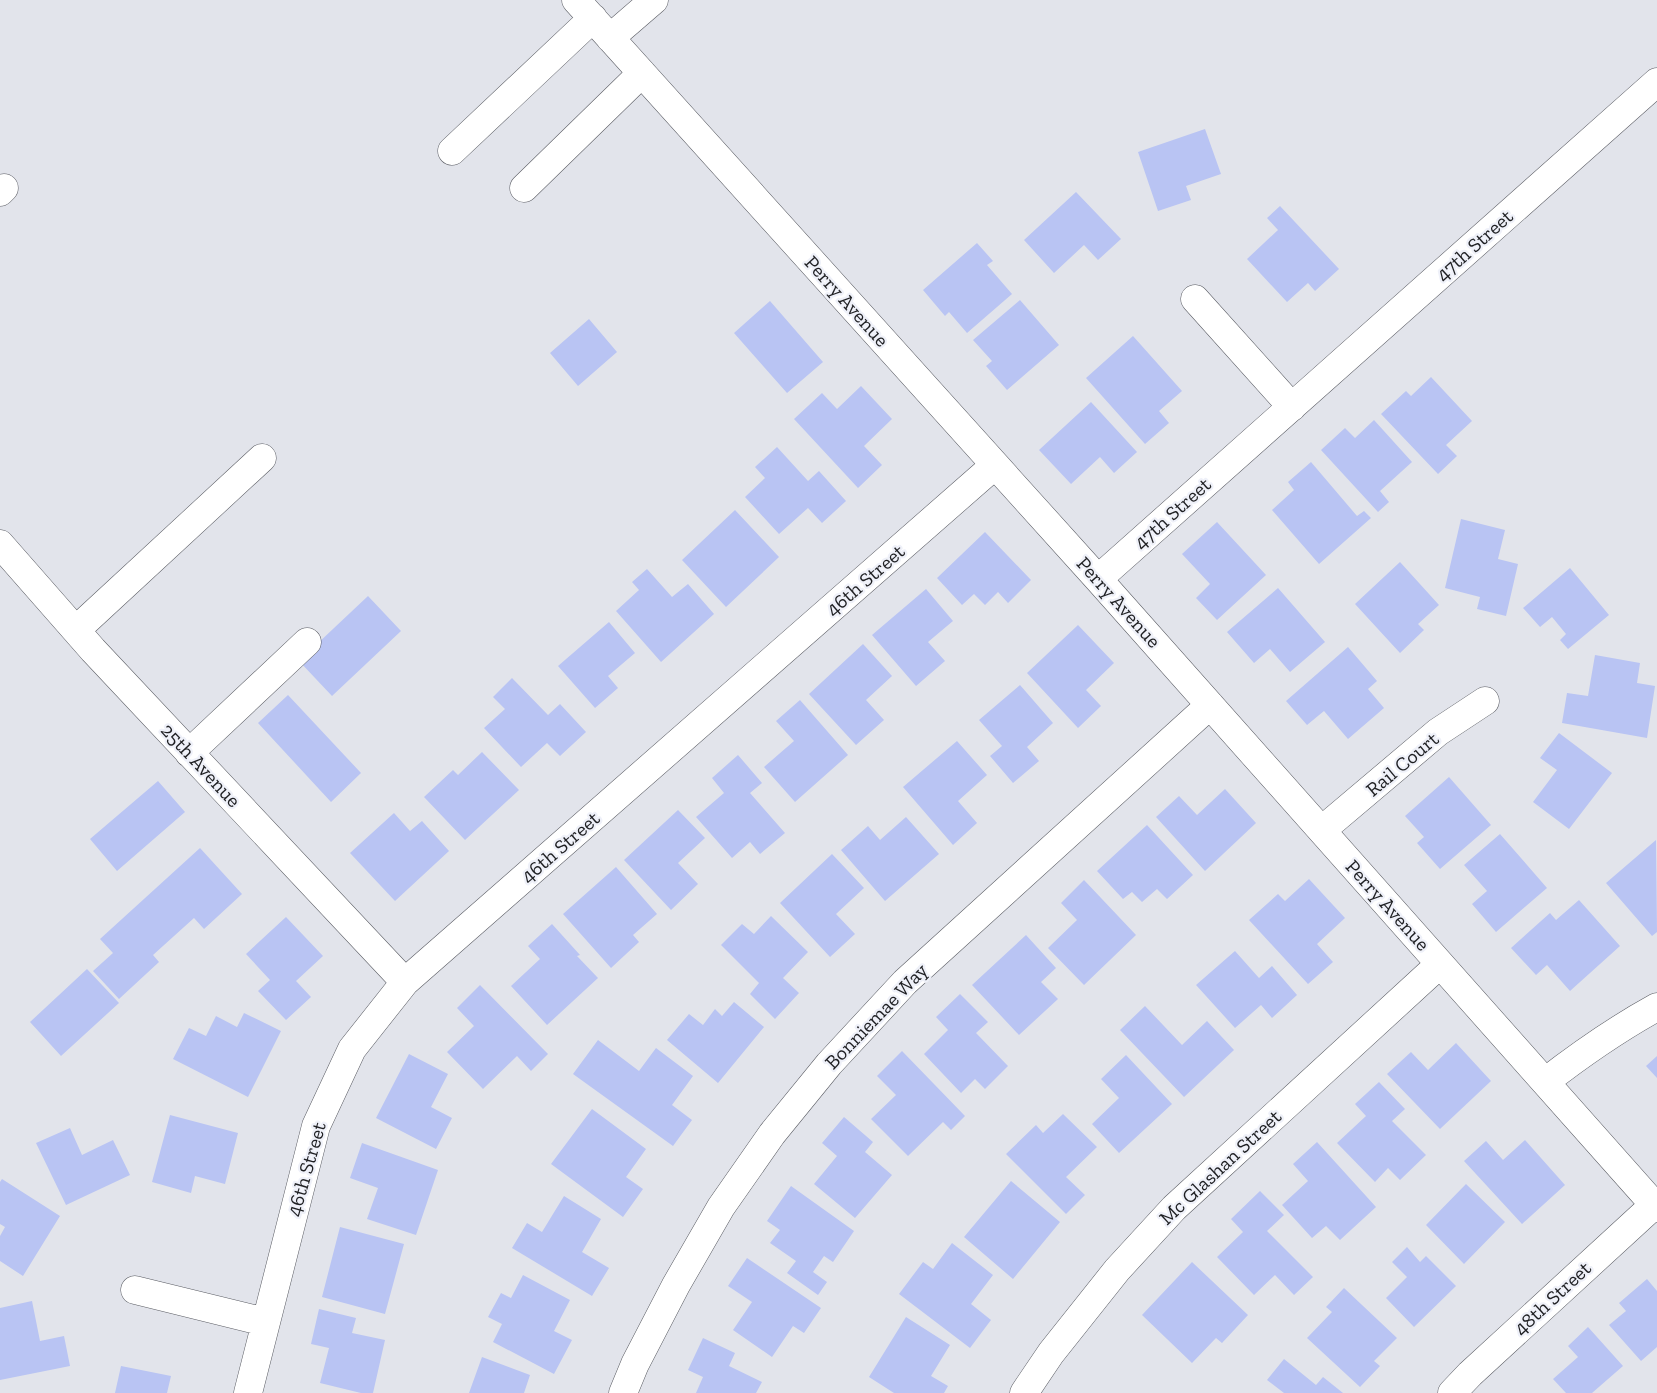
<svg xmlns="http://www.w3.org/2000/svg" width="1657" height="1393" font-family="'Zilla Slab',serif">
<rect width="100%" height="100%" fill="#e2e4eb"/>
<path fill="#b9c4f3" d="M 1205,129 L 1221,174 L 1186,186 L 1191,200 L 1158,211 L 1138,152 Z
M 1076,192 L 1121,239 L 1098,260 L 1084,245 L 1054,273 L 1024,240 Z
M 1280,206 L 1339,269 L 1315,291 L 1308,283 L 1287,302 L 1247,259 L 1278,230 L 1267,218 Z
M 977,243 L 993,261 L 987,265 L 1012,294 L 967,333 L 949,312 L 945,316 L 923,290 Z
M 1020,300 L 1059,345 L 1007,390 L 986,366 L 992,361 L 973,340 Z
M 770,301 L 823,362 L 787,393 L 734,333 Z
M 589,319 L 617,352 L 578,386 L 550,353 Z
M 1133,336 L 1182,391 L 1159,411 L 1169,423 L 1145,444 L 1086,378 Z
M 1431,377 L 1472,421 L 1446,445 L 1457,456 L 1438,474 L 1381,414 L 1406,391 L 1411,396 Z
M 861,386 L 892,419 L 864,446 L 882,465 L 858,488 L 794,419 L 822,393 L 837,409 Z
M 1091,402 L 1137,452 L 1114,473 L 1100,457 L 1071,484 L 1039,450 Z
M 1374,420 L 1412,462 L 1380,491 L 1389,502 L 1378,512 L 1321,450 L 1345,428 L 1355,438 Z
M 777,447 L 808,481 L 819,471 L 846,501 L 822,523 L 808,508 L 779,534 L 745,497 L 765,478 L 755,467 Z
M 1311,462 L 1357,516 L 1364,511 L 1371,518 L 1319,564 L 1272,510 L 1294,490 L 1288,482 Z
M 735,510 L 779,557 L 726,607 L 682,560 Z
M 1461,519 L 1505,530 L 1498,559 L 1518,564 L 1506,616 L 1477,609 L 1480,597 L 1445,588 Z
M 1217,522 L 1266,575 L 1217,620 L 1196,598 L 1210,584 L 1182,554 Z
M 985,532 L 1031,580 L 1008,603 L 998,592 L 985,605 L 974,594 L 962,605 L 937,578 Z
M 1400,562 L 1439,605 L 1418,624 L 1424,630 L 1400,653 L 1355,604 Z
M 1570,568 L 1609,615 L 1568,649 L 1560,640 L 1566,634 L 1552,617 L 1540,627 L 1523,608 Z
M 647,569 L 672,597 L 688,584 L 714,614 L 661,662 L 616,611 L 639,590 L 632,582 Z
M 1278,588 L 1325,642 L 1290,672 L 1270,649 L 1254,663 L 1227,632 Z
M 926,589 L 953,621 L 928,642 L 945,661 L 916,686 L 872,635 Z
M 368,596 L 401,631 L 332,696 L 299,661 Z
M 609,622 L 635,653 L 608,676 L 618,688 L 595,708 L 558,666 Z
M 1078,625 L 1114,663 L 1086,690 L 1101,706 L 1078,728 L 1027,673 Z
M 863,644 L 892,676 L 866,700 L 884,720 L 856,745 L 809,694 Z
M 1348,647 L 1377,681 L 1368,689 L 1384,708 L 1348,739 L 1324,711 L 1307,725 L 1286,701 Z
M 1595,655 L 1640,663 L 1637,683 L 1655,686 L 1647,738 L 1562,723 L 1567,693 L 1588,696 Z
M 512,678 L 548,715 L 560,704 L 586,732 L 560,756 L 547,743 L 521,767 L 484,728 L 505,709 L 493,697 Z
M 1020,685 L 1053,723 L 1027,747 L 1039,761 L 1013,783 L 990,756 L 1002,746 L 979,720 Z
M 288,695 L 361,773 L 331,802 L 258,723 Z
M 800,700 L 848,755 L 795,802 L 764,767 L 794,741 L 776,721 Z
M 1559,733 L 1612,773 L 1569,829 L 1533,802 L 1557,770 L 1540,758 Z
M 957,741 L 987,775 L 958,801 L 977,823 L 953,845 L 903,787 Z
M 482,752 L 519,790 L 465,840 L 424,797 L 453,770 L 458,775 Z
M 738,755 L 762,783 L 750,793 L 785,833 L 760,854 L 750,842 L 732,858 L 696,817 L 724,793 L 712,778 Z
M 1449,777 L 1491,825 L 1440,869 L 1417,843 L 1424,837 L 1405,816 Z
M 158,781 L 185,812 L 117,871 L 90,839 Z
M 1225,789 L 1256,823 L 1205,871 L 1156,817 L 1179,796 L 1197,815 Z
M 678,810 L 705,838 L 678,863 L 698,884 L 671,910 L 624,860 Z
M 394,813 L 410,831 L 422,821 L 449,851 L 395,901 L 350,853 Z
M 906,817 L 939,854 L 885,901 L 841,850 L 868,826 L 880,840 Z
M 1147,825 L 1193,875 L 1167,899 L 1157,889 L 1142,902 L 1132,892 L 1123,899 L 1097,871 Z
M 1500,834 L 1547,888 L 1496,932 L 1472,904 L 1487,891 L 1464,865 Z
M 1656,840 L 1657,932 L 1652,936 L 1606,883 Z
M 200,848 L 242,894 L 204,929 L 194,918 L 153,955 L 159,962 L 119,999 L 93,971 L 113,953 L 100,939 Z
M 832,854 L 864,888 L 836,914 L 855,934 L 830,957 L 780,903 Z
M 616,867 L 657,914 L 633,935 L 639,942 L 611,968 L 563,914 Z
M 1309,879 L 1345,918 L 1317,944 L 1333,962 L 1308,984 L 1249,920 L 1278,894 L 1285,901 Z
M 1084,880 L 1136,935 L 1084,985 L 1048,948 L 1077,920 L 1061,903 Z
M 1579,900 L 1620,946 L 1570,991 L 1547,965 L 1536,975 L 1511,948 L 1550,913 L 1556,920 Z
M 771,916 L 808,952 L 783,978 L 799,993 L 775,1019 L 750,994 L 759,983 L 721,945 L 742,924 L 754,934 Z
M 286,917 L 323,956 L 296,981 L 311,997 L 286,1020 L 258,991 L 270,980 L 246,954 Z
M 552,924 L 580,955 L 577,956 L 598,978 L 547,1025 L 511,986 L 540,959 L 528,946 Z
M 1026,935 L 1056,968 L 1041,982 L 1058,999 L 1019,1035 L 972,985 Z
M 1235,951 L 1259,978 L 1272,966 L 1297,995 L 1272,1018 L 1261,1005 L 1235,1028 L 1196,985 Z
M 87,969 L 119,1003 L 61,1056 L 30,1022 Z
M 480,985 L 548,1054 L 531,1071 L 517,1056 L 483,1089 L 447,1052 L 474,1026 L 457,1008 Z
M 960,994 L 988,1022 L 976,1033 L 1008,1066 L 985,1089 L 975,1079 L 961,1093 L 924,1054 L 948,1030 L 936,1017 Z
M 734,1002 L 764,1027 L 718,1083 L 667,1040 L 689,1014 L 703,1025 L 715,1009 L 722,1016 Z
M 1145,1006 L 1182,1045 L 1207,1021 L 1234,1050 L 1184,1097 L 1120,1030 Z
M 244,1013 L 281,1031 L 248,1097 L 173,1059 L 189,1028 L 206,1036 L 216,1016 L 237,1027 Z
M 598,1040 L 639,1071 L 656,1048 L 693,1076 L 672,1105 L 692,1120 L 673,1146 L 573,1074 Z
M 1456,1043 L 1491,1081 L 1440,1129 L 1387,1074 L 1411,1052 L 1428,1070 Z
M 902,1051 L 965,1116 L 951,1130 L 943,1122 L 908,1156 L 871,1119 L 896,1095 L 877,1076 Z
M 409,1054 L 448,1074 L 431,1107 L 452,1118 L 436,1149 L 376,1118 Z
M 1126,1055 L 1172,1104 L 1119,1153 L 1092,1124 L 1119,1098 L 1101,1079 Z
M 1657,1056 L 1657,1078 L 1646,1066 Z
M 1379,1082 L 1405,1109 L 1392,1121 L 1426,1155 L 1400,1180 L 1388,1168 L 1375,1182 L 1337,1143 L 1366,1116 L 1355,1104 Z
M 592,1109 L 646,1149 L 626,1177 L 643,1189 L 623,1217 L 551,1164 Z
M 1063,1114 L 1097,1147 L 1066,1177 L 1085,1195 L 1066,1214 L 1006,1154 L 1036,1125 L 1043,1133 Z
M 170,1115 L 238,1133 L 225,1184 L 195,1176 L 191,1193 L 152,1182 Z
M 844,1117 L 873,1142 L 865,1152 L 892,1175 L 855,1218 L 814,1184 L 837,1156 L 822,1143 Z
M 70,1128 L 82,1155 L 113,1140 L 130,1175 L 66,1205 L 36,1143 Z
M 1525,1140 L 1565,1185 L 1522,1224 L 1464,1161 L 1486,1141 L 1503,1160 Z
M 1317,1142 L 1376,1207 L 1340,1240 L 1326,1226 L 1312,1238 L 1282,1205 L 1308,1181 L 1293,1164 Z
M 362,1143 L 438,1170 L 416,1235 L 367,1219 L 378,1188 L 350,1178 Z
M 2,1179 L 60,1216 L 23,1276 L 0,1261 L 0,1236 L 5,1227 L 0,1224 L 0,1182 Z
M 1011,1181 L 1060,1222 L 1013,1279 L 964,1237 Z
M 1466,1184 L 1505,1222 L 1464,1264 L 1426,1225 Z
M 791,1186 L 854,1231 L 833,1262 L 824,1256 L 813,1272 L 827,1282 L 818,1295 L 787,1273 L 796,1261 L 770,1243 L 780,1230 L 767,1221 Z
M 1260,1191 L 1284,1215 L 1267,1231 L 1313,1277 L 1294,1295 L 1275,1275 L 1254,1295 L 1217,1257 L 1243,1232 L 1231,1219 Z
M 564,1196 L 601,1219 L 582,1252 L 609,1268 L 592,1296 L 512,1248 L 527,1223 L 542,1232 Z
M 340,1227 L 404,1244 L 385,1314 L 322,1297 Z
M 952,1243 L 993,1275 L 971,1304 L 991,1320 L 970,1348 L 899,1294 L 923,1262 L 933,1269 Z
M 1407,1247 L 1420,1262 L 1426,1256 L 1456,1286 L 1414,1327 L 1386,1298 L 1407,1277 L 1392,1262 Z
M 747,1258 L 821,1308 L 804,1333 L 793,1326 L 772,1357 L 733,1330 L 752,1302 L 728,1286 Z
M 1192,1262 L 1248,1315 L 1222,1343 L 1216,1338 L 1192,1363 L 1142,1315 Z
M 523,1275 L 570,1300 L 554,1331 L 572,1340 L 554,1374 L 493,1342 L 502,1324 L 488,1317 L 501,1293 L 511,1298 Z
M 1647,1279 L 1657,1291 L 1657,1347 L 1641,1361 L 1609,1325 L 1626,1311 L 1619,1303 Z
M 1344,1288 L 1397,1338 L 1374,1361 L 1380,1366 L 1360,1387 L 1307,1338 L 1332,1312 L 1326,1307 Z
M 32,1301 L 40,1341 L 64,1336 L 70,1366 L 0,1380 L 0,1308 Z
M 319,1309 L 356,1318 L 352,1333 L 385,1340 L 373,1393 L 361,1393 L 320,1383 L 329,1348 L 311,1344 Z
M 906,1317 L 950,1345 L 931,1376 L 948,1386 L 944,1393 L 894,1393 L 869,1377 Z
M 1588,1327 L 1623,1366 L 1592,1393 L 1566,1393 L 1553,1379 L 1578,1357 L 1568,1346 Z
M 703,1338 L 735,1353 L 729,1366 L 762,1382 L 756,1393 L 696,1393 L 703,1377 L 688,1370 Z
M 482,1357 L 530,1375 L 524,1393 L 469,1393 Z
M 1284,1359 L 1316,1385 L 1323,1377 L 1343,1393 L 1284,1393 L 1267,1380 Z
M 121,1366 L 171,1376 L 167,1393 L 115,1393 Z"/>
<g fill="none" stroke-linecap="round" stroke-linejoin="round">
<g stroke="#595b62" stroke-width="29">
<path id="minor" d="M 576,0 L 1098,579 L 1657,1208
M 610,38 L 654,0
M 452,151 L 593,18
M 524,188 L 642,73
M 0,192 L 4,188
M 1195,299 L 1292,407
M 0,544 L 93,650 L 405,982
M 1098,579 L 1657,82
M 76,630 L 262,458
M 189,753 L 307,642
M 1322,830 L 1438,732 L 1485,701
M 1545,1082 C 1581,1054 1617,1029 1657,1007
M 135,1290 L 265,1322
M 248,1393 L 316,1126 L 352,1049 L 405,982 L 995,465
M 623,1393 L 635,1364 L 676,1285 L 721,1207 L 772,1134 L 829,1064 L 905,982 L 1210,705
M 1024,1393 L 1051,1353 L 1117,1270 L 1174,1208 L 1440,964
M 1452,1393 L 1470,1374 L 1654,1205"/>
</g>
<use href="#minor" stroke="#fff" stroke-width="28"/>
</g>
<g text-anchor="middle" stroke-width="4.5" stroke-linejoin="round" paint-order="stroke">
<g font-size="20" fill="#1e1f22" stroke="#eff1f9">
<text transform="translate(1474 245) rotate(-42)" y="7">47th Street</text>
<text transform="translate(847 301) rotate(48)" y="7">Perry Avenue</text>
<text transform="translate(1172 513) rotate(-42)" y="7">47th Street</text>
<text transform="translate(865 580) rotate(-41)" y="7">46th Street</text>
<text transform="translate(1119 602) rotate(48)" y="7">Perry Avenue</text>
<text transform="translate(1402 764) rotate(-40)" y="7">Rail Court</text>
<text transform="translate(201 765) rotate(47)" y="7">25th Avenue</text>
<text transform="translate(560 847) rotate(-41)" y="7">46th Street</text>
<text transform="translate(1388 905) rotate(48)" y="7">Perry Avenue</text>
<text transform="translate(876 1016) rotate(-46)" y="7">Bonniemae Way</text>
<text transform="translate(1220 1167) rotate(-43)" y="7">Mc Glashan Street</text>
<text transform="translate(306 1169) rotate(-74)" y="7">46th Street</text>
<text transform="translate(1552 1298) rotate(-43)" y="7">48th Street</text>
</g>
</g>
</svg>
